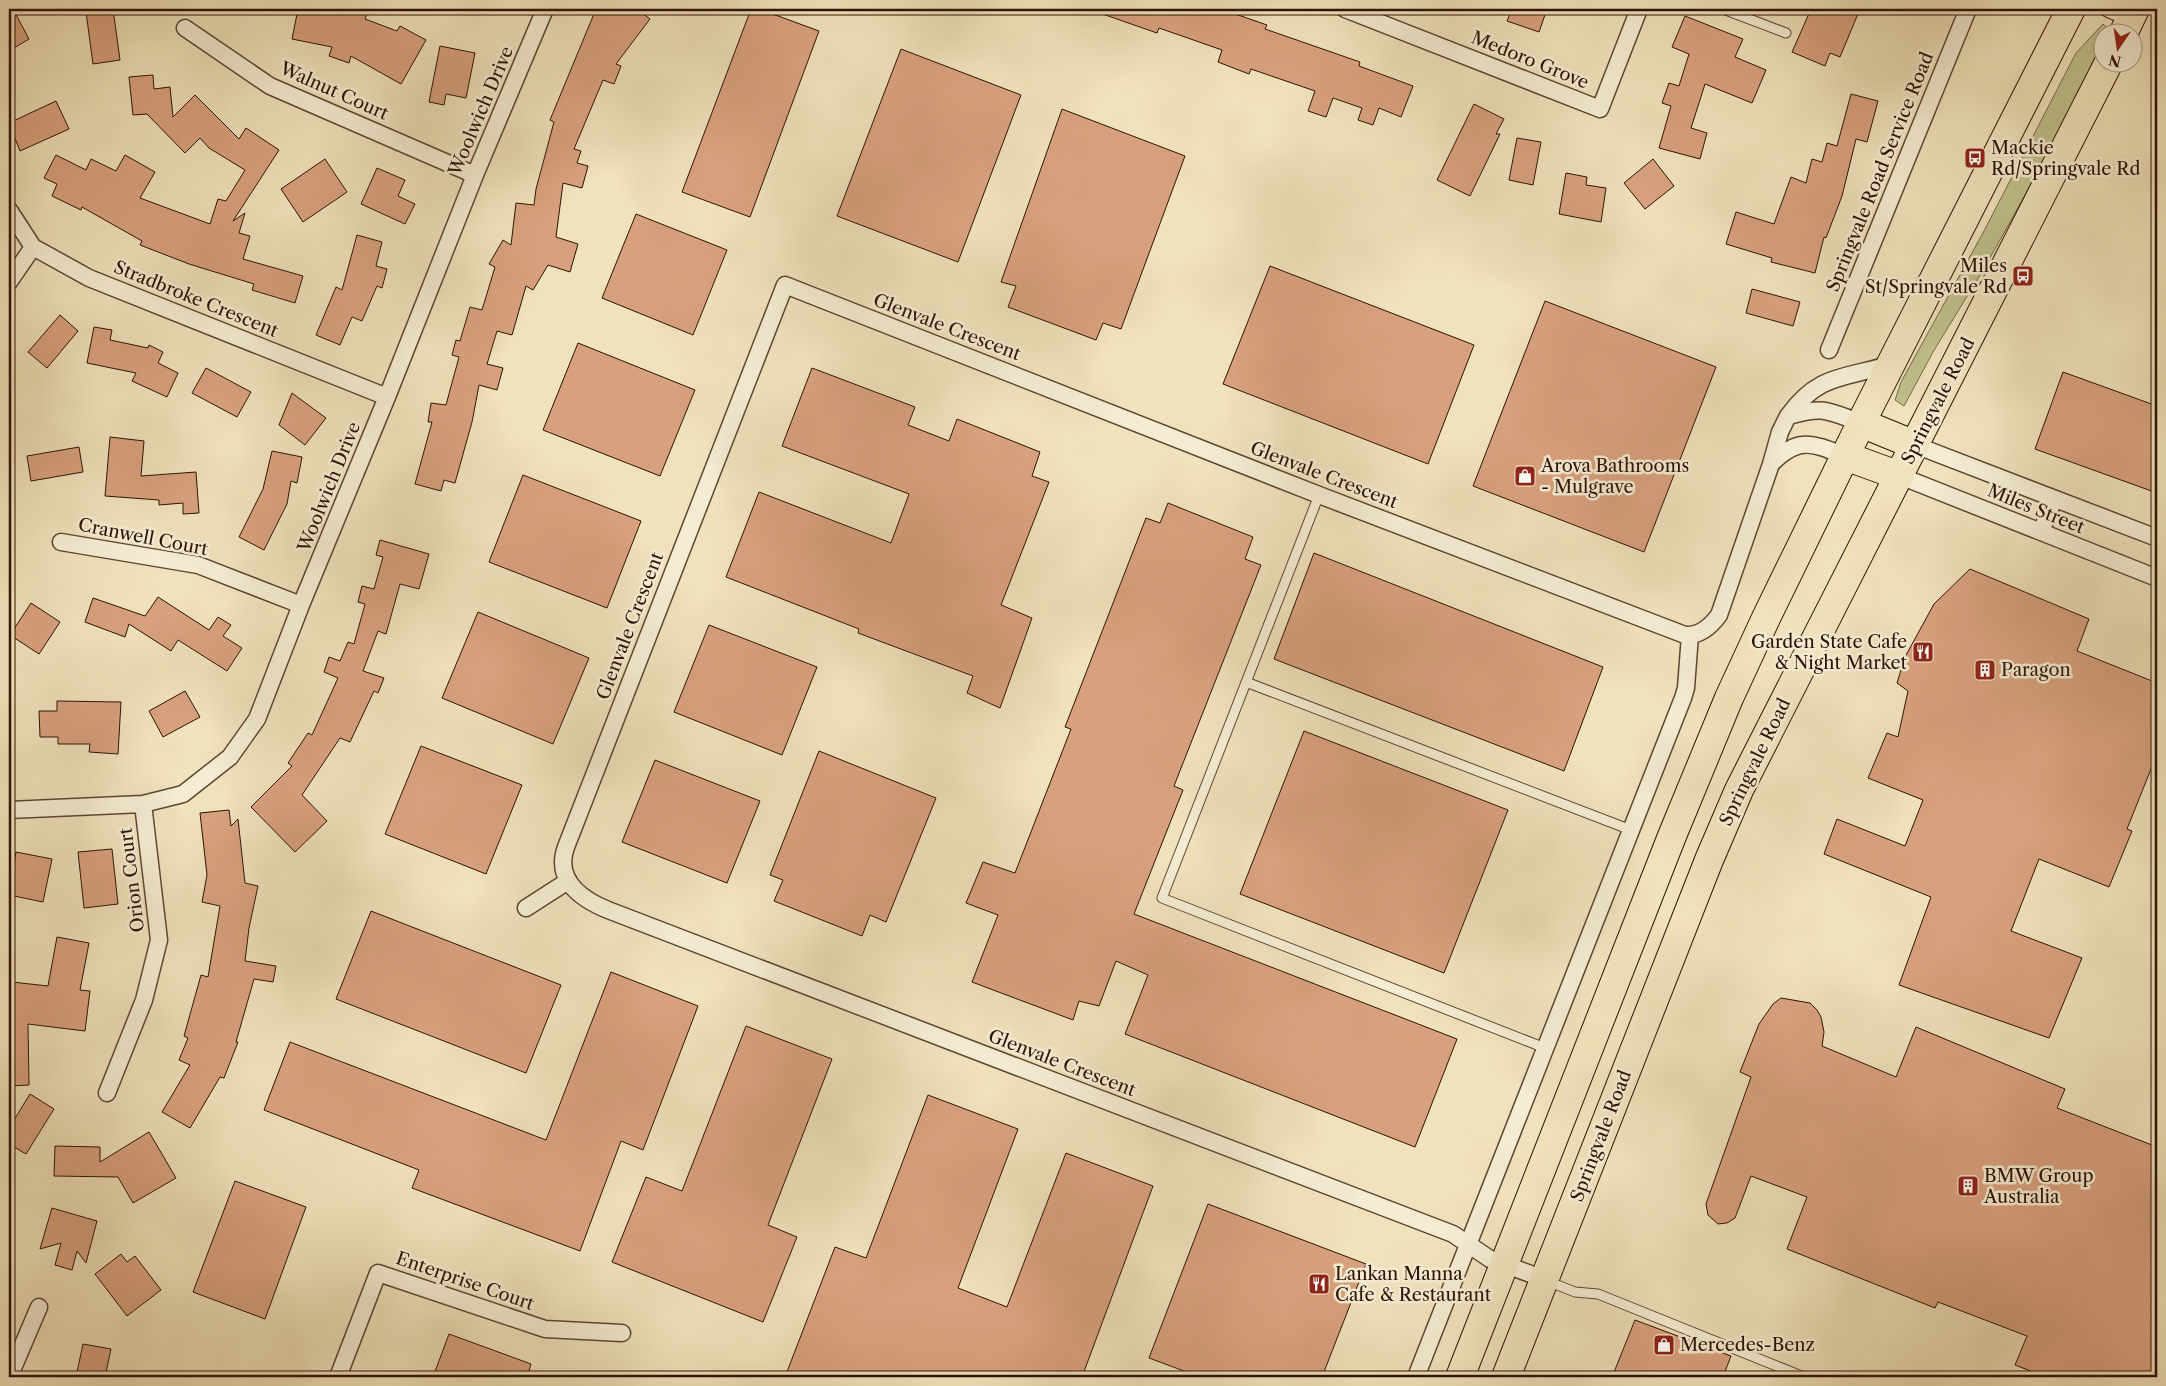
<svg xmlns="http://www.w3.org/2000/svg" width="2166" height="1386" font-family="'Libre Caslon Text',serif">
<rect width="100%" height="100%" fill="#f0e2bb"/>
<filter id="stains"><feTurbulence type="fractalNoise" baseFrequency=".004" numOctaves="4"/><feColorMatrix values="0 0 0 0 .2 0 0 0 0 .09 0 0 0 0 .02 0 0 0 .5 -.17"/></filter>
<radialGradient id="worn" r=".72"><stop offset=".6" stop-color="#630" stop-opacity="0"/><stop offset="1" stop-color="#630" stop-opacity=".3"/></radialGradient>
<path fill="#c0c18c" stroke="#776a49" d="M 2103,24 L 2109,30 L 2108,32 L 2104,32 L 2103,43 L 2098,55 L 2037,174 L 1982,272 L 1933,352 L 1904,406 L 1895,400 L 1901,382 L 1984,231 L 2076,53 Z"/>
<path fill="#d8a17d" stroke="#2e1206" d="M 9,9 L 13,9 L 29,39 L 9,51 Z
M 113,9 L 120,60 L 93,64 L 86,12 Z
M 298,9 L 369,9 L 365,19 L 397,31 L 400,26 L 426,40 L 401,84 L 351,56 L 349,63 L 329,56 L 332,47 L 292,39 Z
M 596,9 L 637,9 L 650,19 L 616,64 L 621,66 L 614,84 L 603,80 L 574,149 L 581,151 L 577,163 L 588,166 L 582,188 L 563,183 L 556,237 L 578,244 L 570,272 L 548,265 L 533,290 L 526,286 L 512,335 L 497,331 L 487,364 L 503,368 L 497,390 L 479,385 L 472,422 L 455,483 L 444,480 L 441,491 L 415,484 L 432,422 L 428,422 L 431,403 L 446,405 L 459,357 L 452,355 L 456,340 L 460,341 L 470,307 L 482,310 L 495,267 L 489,264 L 503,240 L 511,245 L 516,203 L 534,205 L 536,189 L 554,122 L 550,120 Z
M 751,9 L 759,9 L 819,31 L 750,217 L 682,192 Z
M 1094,9 L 1221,9 L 1267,25 L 1265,29 L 1360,62 L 1359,66 L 1413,86 L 1401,117 L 1379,108 L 1373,125 L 1358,120 L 1362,108 L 1333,98 L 1326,117 L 1308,111 L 1315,91 L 1251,69 L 1249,74 L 1218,62 L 1222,50 L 1159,28 L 1157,33 L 1094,11 Z
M 1512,9 L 1547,9 L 1539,32 L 1507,21 Z
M 1811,9 L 1860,9 L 1840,57 L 1830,53 L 1825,66 L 1792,52 Z
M 1685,16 L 1743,39 L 1735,57 L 1766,70 L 1752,103 L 1705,84 L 1691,128 L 1707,133 L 1700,159 L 1659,148 L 1671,106 L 1662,103 L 1669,83 L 1679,86 L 1689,54 L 1672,47 Z
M 440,46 L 475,53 L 466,98 L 446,94 L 444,105 L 429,102 Z
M 901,49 L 1021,95 L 958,262 L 837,216 Z
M 153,75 L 154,89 L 170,87 L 173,117 L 195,95 L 239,139 L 246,128 L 279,150 L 233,221 L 245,213 L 239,233 L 250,236 L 243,259 L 303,276 L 295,303 L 252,290 L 254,284 L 189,264 L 140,245 L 142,241 L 82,207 L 81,210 L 52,196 L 57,184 L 44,178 L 56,155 L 86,170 L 91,159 L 116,171 L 125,155 L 155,172 L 140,198 L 210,224 L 218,199 L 226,201 L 245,170 L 209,148 L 200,138 L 185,153 L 147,114 L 133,115 L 129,77 Z
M 1851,94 L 1878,101 L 1867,142 L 1856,139 L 1842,196 L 1826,238 L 1824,237 L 1815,273 L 1771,262 L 1772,258 L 1726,244 L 1736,212 L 1774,224 L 1791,177 L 1806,183 L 1812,159 L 1822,162 L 1827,143 L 1837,146 Z
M 56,101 L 69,129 L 20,151 L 9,123 Z
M 1474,104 L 1504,119 L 1496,134 L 1500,134 L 1470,196 L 1437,180 Z
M 1062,109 L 1185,156 L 1121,329 L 1103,323 L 1096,340 L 1008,307 L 1016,286 L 1001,282 Z
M 1517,138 L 1541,142 L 1533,185 L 1509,180 Z
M 325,159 L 347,192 L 303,222 L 281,189 Z
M 1653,159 L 1674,186 L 1645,209 L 1624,183 Z
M 377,168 L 405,180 L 398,196 L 415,204 L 405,224 L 361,204 Z
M 1566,173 L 1587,177 L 1586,185 L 1606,188 L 1601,222 L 1559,214 Z
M 636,214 L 727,250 L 693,335 L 602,298 Z
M 357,235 L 382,242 L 376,266 L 387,269 L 382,288 L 377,286 L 362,321 L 352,317 L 340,345 L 316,335 L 336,287 L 342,290 Z
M 1270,266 L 1474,345 L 1428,464 L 1223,384 Z
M 1752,289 L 1800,302 L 1793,326 L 1746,313 Z
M 1545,301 L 1716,367 L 1644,552 L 1473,486 Z
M 60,315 L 78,331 L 47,368 L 28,352 Z
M 94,327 L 112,330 L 110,340 L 148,348 L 149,345 L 163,352 L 158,363 L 178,373 L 167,397 L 132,381 L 136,373 L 87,363 Z
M 578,343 L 695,390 L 660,476 L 543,430 Z
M 206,368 L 251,392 L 237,417 L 192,393 Z
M 812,368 L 915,407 L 908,425 L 949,441 L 957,419 L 1040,452 L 1032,476 L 1049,482 L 1001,605 L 1032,618 L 1000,708 L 967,693 L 973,676 L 858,633 L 859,629 L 726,577 L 759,492 L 891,543 L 909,494 L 782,446 Z
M 2063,372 L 2157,406 L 2157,493 L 2035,449 Z
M 292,393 L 326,418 L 305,445 L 279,425 Z
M 110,437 L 144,441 L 141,476 L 196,472 L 199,513 L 183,514 L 183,503 L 159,505 L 159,500 L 105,496 Z
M 79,447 L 83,472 L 31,481 L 27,456 Z
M 272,451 L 302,457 L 297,483 L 291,481 L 287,504 L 264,550 L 239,537 L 263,489 Z
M 523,475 L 641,521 L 607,608 L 489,562 Z
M 1168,503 L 1253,537 L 1245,559 L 1261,565 L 1174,786 L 1183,790 L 1134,914 L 1457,1039 L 1415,1147 L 1125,1034 L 1148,975 L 1116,961 L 1099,1006 L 1079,1001 L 1073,1020 L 972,982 L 998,915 L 966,903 L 983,862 L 1015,873 L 1071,729 L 1065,727 L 1146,518 L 1160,523 Z
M 380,540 L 429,554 L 419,589 L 400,584 L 386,634 L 378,631 L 363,671 L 384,678 L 378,693 L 374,691 L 350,742 L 340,738 L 302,795 L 327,821 L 295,852 L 251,807 L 292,766 L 288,763 L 308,733 L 312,735 L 338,678 L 324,672 L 329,657 L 340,661 L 348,642 L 354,644 L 365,604 L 358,602 L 362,586 L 374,589 L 383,557 L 376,555 Z
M 1314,553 L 1603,667 L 1564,771 L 1274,659 Z
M 1970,569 L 2089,619 L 2077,651 L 2157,683 L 2157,754 L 2127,829 L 2132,831 L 2109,887 L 2039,859 L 2011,931 L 2082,958 L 2049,1038 L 1899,985 L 1931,897 L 1824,854 L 1837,819 L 1905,846 L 1923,800 L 1868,778 L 1887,733 L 1898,737 L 1908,691 L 1897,683 L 1905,657 L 1934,604 Z
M 158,597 L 209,630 L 218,617 L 231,625 L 223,636 L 242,648 L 227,671 L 178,640 L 171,651 L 129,624 L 125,637 L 85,622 L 93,598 L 145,616 Z
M 31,603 L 60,622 L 39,654 L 10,635 Z
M 478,612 L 589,658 L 553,744 L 442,698 Z
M 709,625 L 817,667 L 782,755 L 674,712 Z
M 185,691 L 200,717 L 163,737 L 149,711 Z
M 57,701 L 121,702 L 118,754 L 89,752 L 90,744 L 58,744 L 58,737 L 40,737 L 39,711 L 57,711 Z
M 1304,731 L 1508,810 L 1444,973 L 1240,894 Z
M 421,746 L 522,785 L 486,874 L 385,834 Z
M 819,751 L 936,798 L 886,922 L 870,915 L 862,936 L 774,901 L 783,880 L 770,875 Z
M 655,760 L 760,801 L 727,883 L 622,842 Z
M 229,810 L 231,826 L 238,819 L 245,883 L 258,886 L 249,928 L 245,961 L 276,966 L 273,982 L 254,979 L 236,1042 L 238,1042 L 224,1078 L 220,1077 L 190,1128 L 162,1112 L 190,1065 L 179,1060 L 188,1038 L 184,1036 L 201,975 L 208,977 L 220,906 L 202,902 L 207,875 L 200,813 Z
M 112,849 L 118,904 L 84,908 L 78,852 Z
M 16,852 L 52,859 L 43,902 L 9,895 Z
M 371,911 L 561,985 L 526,1073 L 336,999 Z
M 57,937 L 89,943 L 80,990 L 90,991 L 85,1031 L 28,1024 L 29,1085 L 9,1086 L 9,1016 L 12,982 L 48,986 Z
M 611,972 L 698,1006 L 643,1150 L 621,1141 L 580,1251 L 412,1188 L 419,1170 L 264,1110 L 290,1042 L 546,1140 Z
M 1781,998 L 1810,1003 L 1817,1010 L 1821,1017 L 1824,1032 L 1822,1046 L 1896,1077 L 1916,1027 L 2065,1089 L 2057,1108 L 2157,1147 L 2157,1363 L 2151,1377 L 2130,1377 L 2115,1372 L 2113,1377 L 2046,1377 L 2015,1365 L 2027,1336 L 1938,1302 L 1935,1308 L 1787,1249 L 1807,1197 L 1751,1176 L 1735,1218 L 1727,1223 L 1718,1224 L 1708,1215 L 1706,1204 L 1751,1077 L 1740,1072 L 1759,1024 L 1773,1004 Z
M 746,1026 L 832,1059 L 768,1225 L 797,1237 L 763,1322 L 612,1262 L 646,1177 L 682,1191 Z
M 30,1094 L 54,1109 L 26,1154 L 9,1144 L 9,1128 Z
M 928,1095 L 1018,1129 L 958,1288 L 1007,1307 L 1066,1153 L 1153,1186 L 1082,1377 L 785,1377 L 835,1247 L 866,1258 Z
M 149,1132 L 176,1178 L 133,1203 L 118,1177 L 54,1176 L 55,1146 L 100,1147 L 100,1162 Z
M 235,1181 L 306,1207 L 265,1319 L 193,1292 Z
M 1208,1204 L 1366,1264 L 1322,1377 L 1200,1377 L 1149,1358 Z
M 52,1208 L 97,1221 L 86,1263 L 77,1251 L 72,1270 L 55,1265 L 61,1243 L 40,1249 Z
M 121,1254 L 127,1262 L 135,1256 L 161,1290 L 127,1316 L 95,1274 Z
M 1635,1320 L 1731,1356 L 1723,1377 L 1612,1377 Z
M 449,1334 L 531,1364 L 527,1377 L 433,1377 Z
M 83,1344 L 111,1349 L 105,1377 L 76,1377 Z"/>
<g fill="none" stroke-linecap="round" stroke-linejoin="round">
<g stroke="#5e4633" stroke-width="11">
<path id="lane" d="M 1723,9 L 1786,33
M 1319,495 L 1162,898 L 1545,1048
M 1246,682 L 1631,830
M 1547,1281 L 1575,1292 L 1598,1294 L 1804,1377"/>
</g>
<g stroke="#5e4633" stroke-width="19">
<path id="street" d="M 1345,9 L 1600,109 L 1639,9
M 2109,9 L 2131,18
M 185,28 L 270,86 L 475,175
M 9,210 L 33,247 L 89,278 L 387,397
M 9,282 L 33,247
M 1829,350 L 1968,9
M 1788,416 C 1819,373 1844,379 1891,364
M 1915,445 L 2157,538
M 1771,464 C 1798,436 1812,443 1845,456
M 1900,476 L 2157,578
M 2041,532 L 2054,499
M 61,542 L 198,565 L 301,605
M 9,810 L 143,804 L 183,794 L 230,757 L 257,719 L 301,605 L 387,397 L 475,175 L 545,9
M 526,908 L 568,881
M 107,1093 L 144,1000 L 159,940 L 143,804
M 1544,1279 L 1490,1259 L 1453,1234 L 608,910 C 581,899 554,880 566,847 L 785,285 L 1319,495 L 1685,635 C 1700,636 1711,626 1719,615 L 1771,464 L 1780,432 L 1788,416 C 1824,406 1826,410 1861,423
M 9,1371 L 13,1368 L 39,1307
M 338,1377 L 378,1273 L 545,1329 L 622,1333
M 1416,1377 L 1683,698 L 1686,688 L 1690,635"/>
</g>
<g stroke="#2e1206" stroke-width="30">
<path id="highway" d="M 2124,32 L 2135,9
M 1861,423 L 1915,445
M 1845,456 L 1900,476
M 1460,1377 L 1672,836 L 1729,698 L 1766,618 L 1866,413 L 2071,9
M 1506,1377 L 1709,860 L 1739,790 L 2109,62"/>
</g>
<use href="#lane" stroke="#f5ecd3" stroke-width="9"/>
<use href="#street" stroke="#f5ecd3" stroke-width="16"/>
<use href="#highway" stroke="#f0e2bb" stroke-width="28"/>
</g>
<defs>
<g id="bus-square" transform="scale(1.125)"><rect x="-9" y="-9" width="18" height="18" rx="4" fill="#8f2418" stroke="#f5ecd3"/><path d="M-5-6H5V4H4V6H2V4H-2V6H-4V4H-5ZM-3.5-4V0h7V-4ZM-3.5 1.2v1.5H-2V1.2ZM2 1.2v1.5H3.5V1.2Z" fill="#fff"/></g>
<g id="shop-square" transform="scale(1.125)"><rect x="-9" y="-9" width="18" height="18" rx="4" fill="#8f2418" stroke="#f5ecd3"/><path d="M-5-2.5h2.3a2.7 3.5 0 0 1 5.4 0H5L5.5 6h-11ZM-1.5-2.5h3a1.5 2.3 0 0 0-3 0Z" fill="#fff"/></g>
<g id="restaurant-square" transform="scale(1.125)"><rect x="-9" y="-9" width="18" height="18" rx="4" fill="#8f2418" stroke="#f5ecd3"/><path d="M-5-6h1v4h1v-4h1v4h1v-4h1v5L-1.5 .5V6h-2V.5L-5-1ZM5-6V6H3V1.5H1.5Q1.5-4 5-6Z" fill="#fff"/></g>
<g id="building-square" transform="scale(1.125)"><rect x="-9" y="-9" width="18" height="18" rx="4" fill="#8f2418" stroke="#f5ecd3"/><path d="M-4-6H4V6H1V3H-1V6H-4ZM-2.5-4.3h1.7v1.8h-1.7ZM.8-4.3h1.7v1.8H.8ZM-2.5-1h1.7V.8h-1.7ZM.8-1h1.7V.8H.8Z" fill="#fff"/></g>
</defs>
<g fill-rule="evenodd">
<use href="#bus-square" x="1975" y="158"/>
<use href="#bus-square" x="2023" y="276"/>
<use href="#shop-square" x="1525" y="476"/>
<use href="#restaurant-square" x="1923" y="652"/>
<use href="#building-square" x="1985" y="670"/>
<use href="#building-square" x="1968" y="1186"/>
<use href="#restaurant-square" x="1319" y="1284"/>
<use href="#shop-square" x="1664" y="1345"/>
</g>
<g text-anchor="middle" stroke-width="5" stroke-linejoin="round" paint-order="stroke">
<g font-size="18" fill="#2e1206" stroke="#f5ecd3">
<text transform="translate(1530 60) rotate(22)" y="6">Medoro Grove</text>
<text transform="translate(334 91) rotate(24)" y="6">Walnut Court</text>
<text transform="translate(481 111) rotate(-67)" y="6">Woolwich Drive</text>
<text transform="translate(1880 172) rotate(-68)" y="6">Springvale Road Service Road</text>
<text transform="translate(196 299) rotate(22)" y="6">Stradbroke Crescent</text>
<text transform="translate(947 327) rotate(21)" y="6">Glenvale Crescent</text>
<text transform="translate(1938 401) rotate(-63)" y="6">Springvale Road</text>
<text transform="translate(1324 475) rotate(21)" y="6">Glenvale Crescent</text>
<text transform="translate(329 487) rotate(-68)" y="6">Woolwich Drive</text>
<text transform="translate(2036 509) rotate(22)" y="6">Miles Street</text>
<text transform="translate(143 537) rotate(11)" y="6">Cranwell Court</text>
<text transform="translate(630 626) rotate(-69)" y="6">Glenvale Crescent</text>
<text transform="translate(1755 762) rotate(-64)" y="6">Springvale Road</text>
<text transform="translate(132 880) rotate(-97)" y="6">Orion Court</text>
<text transform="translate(1062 1063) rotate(21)" y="6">Glenvale Crescent</text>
<text transform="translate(1601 1136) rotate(-69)" y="6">Springvale Road</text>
<text transform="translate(465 1281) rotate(19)" y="6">Enterprise Court</text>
</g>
<g font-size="18" fill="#2e1206" stroke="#f5ecd3" text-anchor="start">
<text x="1991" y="154">Mackie<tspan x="1991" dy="21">Rd/Springvale Rd</tspan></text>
<text x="2007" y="272" text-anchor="end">Miles<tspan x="2007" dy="21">St/Springvale Rd</tspan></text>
<text x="1541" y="472">Arova Bathrooms<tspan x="1541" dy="21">- Mulgrave</tspan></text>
<text x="1907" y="648" text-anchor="end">Garden State Cafe<tspan x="1907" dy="21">&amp; Night Market</tspan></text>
<text x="2001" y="676">Paragon</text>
<text x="1984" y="1182">BMW Group<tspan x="1984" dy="21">Australia</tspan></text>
<text x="1335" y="1280">Lankan Manna<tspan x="1335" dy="21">Cafe &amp; Restaurant</tspan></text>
<text x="1680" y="1351">Mercedes-Benz</text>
</g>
</g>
<rect width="2166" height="1386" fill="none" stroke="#f0e2bb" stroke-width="30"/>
<rect x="10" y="10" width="2146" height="1366" fill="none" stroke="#2e1206" stroke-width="2.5"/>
<rect x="15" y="15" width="2136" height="1356" fill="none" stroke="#2e1206"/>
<g transform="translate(2118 48) rotate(193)"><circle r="24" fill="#f5ecd3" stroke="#a59581"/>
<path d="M0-4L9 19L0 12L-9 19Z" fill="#8f2418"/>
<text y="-8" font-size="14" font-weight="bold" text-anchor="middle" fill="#2e1206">N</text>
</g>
<rect width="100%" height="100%" filter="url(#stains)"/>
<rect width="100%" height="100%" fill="url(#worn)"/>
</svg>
